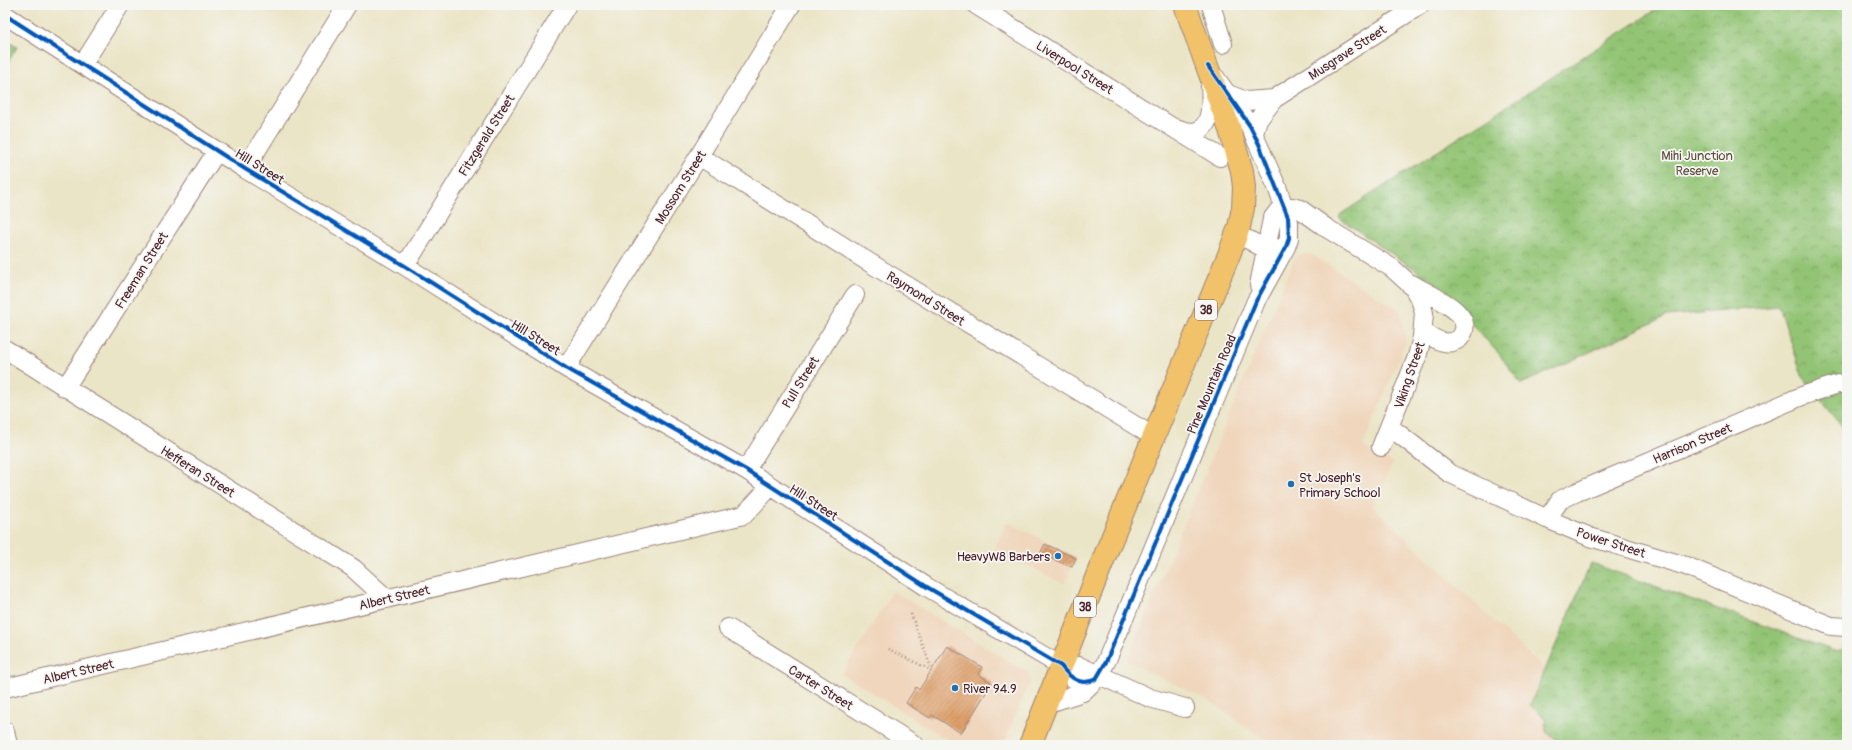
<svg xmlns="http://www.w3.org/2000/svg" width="1852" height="750" font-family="Pangolin,sans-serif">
<defs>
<pattern id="park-crowns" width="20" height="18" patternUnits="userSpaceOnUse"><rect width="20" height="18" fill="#93c474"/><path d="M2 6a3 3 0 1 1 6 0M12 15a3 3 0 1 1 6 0" fill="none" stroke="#7a9f5f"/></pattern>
<pattern id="building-hatch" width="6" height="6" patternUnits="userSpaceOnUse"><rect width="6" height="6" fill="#dfa06c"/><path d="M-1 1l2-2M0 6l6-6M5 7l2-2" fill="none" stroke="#b78259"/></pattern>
</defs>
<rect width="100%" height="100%" fill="#f6f6f2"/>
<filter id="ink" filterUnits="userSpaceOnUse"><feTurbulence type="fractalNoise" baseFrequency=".025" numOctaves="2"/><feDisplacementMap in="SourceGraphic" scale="8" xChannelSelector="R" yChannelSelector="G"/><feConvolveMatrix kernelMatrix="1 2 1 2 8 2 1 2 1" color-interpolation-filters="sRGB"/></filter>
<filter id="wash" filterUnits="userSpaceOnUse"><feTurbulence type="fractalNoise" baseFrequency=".012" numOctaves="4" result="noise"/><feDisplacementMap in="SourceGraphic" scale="16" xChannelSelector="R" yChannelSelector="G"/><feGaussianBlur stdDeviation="0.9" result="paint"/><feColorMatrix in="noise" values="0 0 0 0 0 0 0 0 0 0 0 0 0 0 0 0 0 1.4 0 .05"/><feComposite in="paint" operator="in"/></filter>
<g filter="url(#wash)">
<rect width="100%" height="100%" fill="#ebe5c7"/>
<path fill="#f0d6bc" d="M 1310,254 L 1400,311 L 1406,341 L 1363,446 L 1393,463 L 1372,506 L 1544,669 L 1530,705 L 1545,718 L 1547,732 L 1564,745 L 1273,745 L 1208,700 L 1127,661 L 1296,255 Z
M 1007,522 L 1076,557 L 1065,584 L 994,549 Z
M 893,591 L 1028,673 L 1030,681 L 1003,745 L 955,745 L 842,674 Z"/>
<path fill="url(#park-crowns)" stroke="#6e7250" d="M 1663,5 L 1847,5 L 1847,432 L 1803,378 L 1779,306 L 1667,316 L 1521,384 L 1499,354 L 1432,281 L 1339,218 L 1341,214 Z
M 5,40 L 17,47 L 5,67 Z
M 1591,563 L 1834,651 L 1847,649 L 1847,745 L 1564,745 L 1546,732 L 1545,718 L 1530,705 Z"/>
<g id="blocks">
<path fill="url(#building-hatch)" d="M 1045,544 L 1076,558 L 1072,567 L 1040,554 Z
M 947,646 L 982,667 L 978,674 L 992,683 L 961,733 L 932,715 L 930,718 L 906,703 L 916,687 L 919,690 Z"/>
</g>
</g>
<g filter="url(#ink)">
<use href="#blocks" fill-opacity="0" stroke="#9a8279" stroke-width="1"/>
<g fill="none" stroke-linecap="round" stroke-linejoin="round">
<g stroke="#9a8279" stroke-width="20">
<path id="minor" d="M 976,5 L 1220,157
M 1211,5 L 1223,44
M 5,15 L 245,169 L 405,266 L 566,368 L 746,470 L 927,587 L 1061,666 C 1070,678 1081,687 1096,679 L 1106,662 L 1256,301 L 1286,247 L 1289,238 L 1289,222 L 1277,187 L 1250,126 L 1215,77
M 83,64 L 120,5
M 1228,94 L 1246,101 L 1274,99
M 1176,128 C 1211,143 1212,110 1210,86
M 1254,133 L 1258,120 L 1274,99 L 1420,5
M 699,156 L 875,266 L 1154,437
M 245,169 L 347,5
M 1236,236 L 1249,240 L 1267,250 L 1277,248
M 405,266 L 567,5
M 1412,284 C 1426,294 1480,313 1460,338 C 1447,348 1435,339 1423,332
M 1259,285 L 1272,219 L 1279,210 L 1292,207 L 1300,209 L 1328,229 L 1392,268 L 1413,287 L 1421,302 L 1424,313 L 1422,337 L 1417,357 L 1381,447
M 5,349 L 353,568 L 387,599
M 566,368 L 699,156 L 791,5
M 65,388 L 217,151
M 1390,427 L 1449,473 L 1547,519 L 1590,537 L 1686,566 L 1831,626 L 1847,627
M 746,470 L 855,295
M 1547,519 L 1560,500 L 1577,492 L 1802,396 L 1838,384 L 1847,384
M 728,628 L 915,745
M 1061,666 L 1079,666 L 1150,698 L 1185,708
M 5,688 L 744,515 L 771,486
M 1046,704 L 1083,692 L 1097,678
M 5,731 L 8,745"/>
</g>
<g stroke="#9a8279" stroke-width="24">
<path id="major" d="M 1030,745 L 1108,548 L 1230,252 L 1239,227 L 1243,208 L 1244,187 L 1242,171 L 1230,130 L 1185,5"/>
</g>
<path stroke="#9a8279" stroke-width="2.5" stroke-dasharray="1 3" stroke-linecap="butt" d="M 911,614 L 932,670
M 888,649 L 931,670
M 1168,742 L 1172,745
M 1211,745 L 1214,742 L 1220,745"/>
<use href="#minor" stroke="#fff" stroke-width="18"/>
<use href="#major" stroke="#f2c26a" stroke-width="22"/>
<g stroke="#f6f6f2" stroke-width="6">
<path id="cycleway" d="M 5,15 L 245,169 L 405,266 L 566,368 L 746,470 L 927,587 L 1061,666 C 1070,678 1081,687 1096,679 L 1106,662 L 1256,301 L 1286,247 L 1289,238 L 1288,217 L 1259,144 L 1250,126 L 1208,66"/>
</g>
<use href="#cycleway" stroke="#0057b8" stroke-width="4"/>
</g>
</g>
<g fill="#1f6fb2" stroke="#f6f6f2" stroke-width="1.5">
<circle cx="1291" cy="484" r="4"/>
<circle cx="1058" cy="556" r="4"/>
<circle cx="955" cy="688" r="4"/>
</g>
<g text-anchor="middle" stroke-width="3.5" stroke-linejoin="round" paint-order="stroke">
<g fill="#f6f6f2" stroke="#7e6067" stroke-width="1">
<rect x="1195" y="300" width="22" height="20" rx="3"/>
<rect x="1074" y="597" width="22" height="20" rx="3"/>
</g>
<g font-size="12" font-weight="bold" fill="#4a1f2b">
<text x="1206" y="314">38</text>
<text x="1085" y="611">38</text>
</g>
<g font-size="13" fill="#4a1f2b" stroke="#f6f6f2">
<text transform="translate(1347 52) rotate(-33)" y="5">Musgrave Street</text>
<text transform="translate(1075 67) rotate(32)" y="5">Liverpool Street</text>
<text transform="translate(486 135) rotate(-58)" y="5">Fitzgerald Street</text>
<text transform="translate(260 166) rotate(32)" y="5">Hill Street</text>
<text transform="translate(680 187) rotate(-58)" y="5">Mossom Street</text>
<text transform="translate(141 270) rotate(-58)" y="5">Freeman Street</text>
<text transform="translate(926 298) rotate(32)" y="5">Raymond Street</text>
<text transform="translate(536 337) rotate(32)" y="5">Hill Street</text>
<text transform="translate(1409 375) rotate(-71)" y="5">Viking Street</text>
<text transform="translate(800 382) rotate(-58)" y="5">Pull Street</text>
<text transform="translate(1211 384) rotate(-67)" y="5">Pine Mountain Road</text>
<text transform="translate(1692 443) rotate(-23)" y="5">Harrison Street</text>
<text transform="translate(198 471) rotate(32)" y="5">Hefferan Street</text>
<text transform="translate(814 502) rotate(33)" y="5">Hill Street</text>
<text transform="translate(1611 542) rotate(18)" y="5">Power Street</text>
<text transform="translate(394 597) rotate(-13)" y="5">Albert Street</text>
<text transform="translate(78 671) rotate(-13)" y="5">Albert Street</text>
<text transform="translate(821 687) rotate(32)" y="5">Carter Street</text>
</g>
<g font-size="13" fill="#605141" stroke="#f6f6f2">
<text x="1697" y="160">Mihi Junction<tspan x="1697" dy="15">Reserve</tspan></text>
</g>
<g font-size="13" fill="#4a1f2b" stroke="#f6f6f2" text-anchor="start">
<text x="1299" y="482">St Joseph's<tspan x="1299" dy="15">Primary School</tspan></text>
<text x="1050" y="561" text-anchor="end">HeavyW8 Barbers</text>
<text x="963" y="693">River 94.9</text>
</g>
</g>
<rect width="1852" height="750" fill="none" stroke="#f6f6f2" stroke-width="20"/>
</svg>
